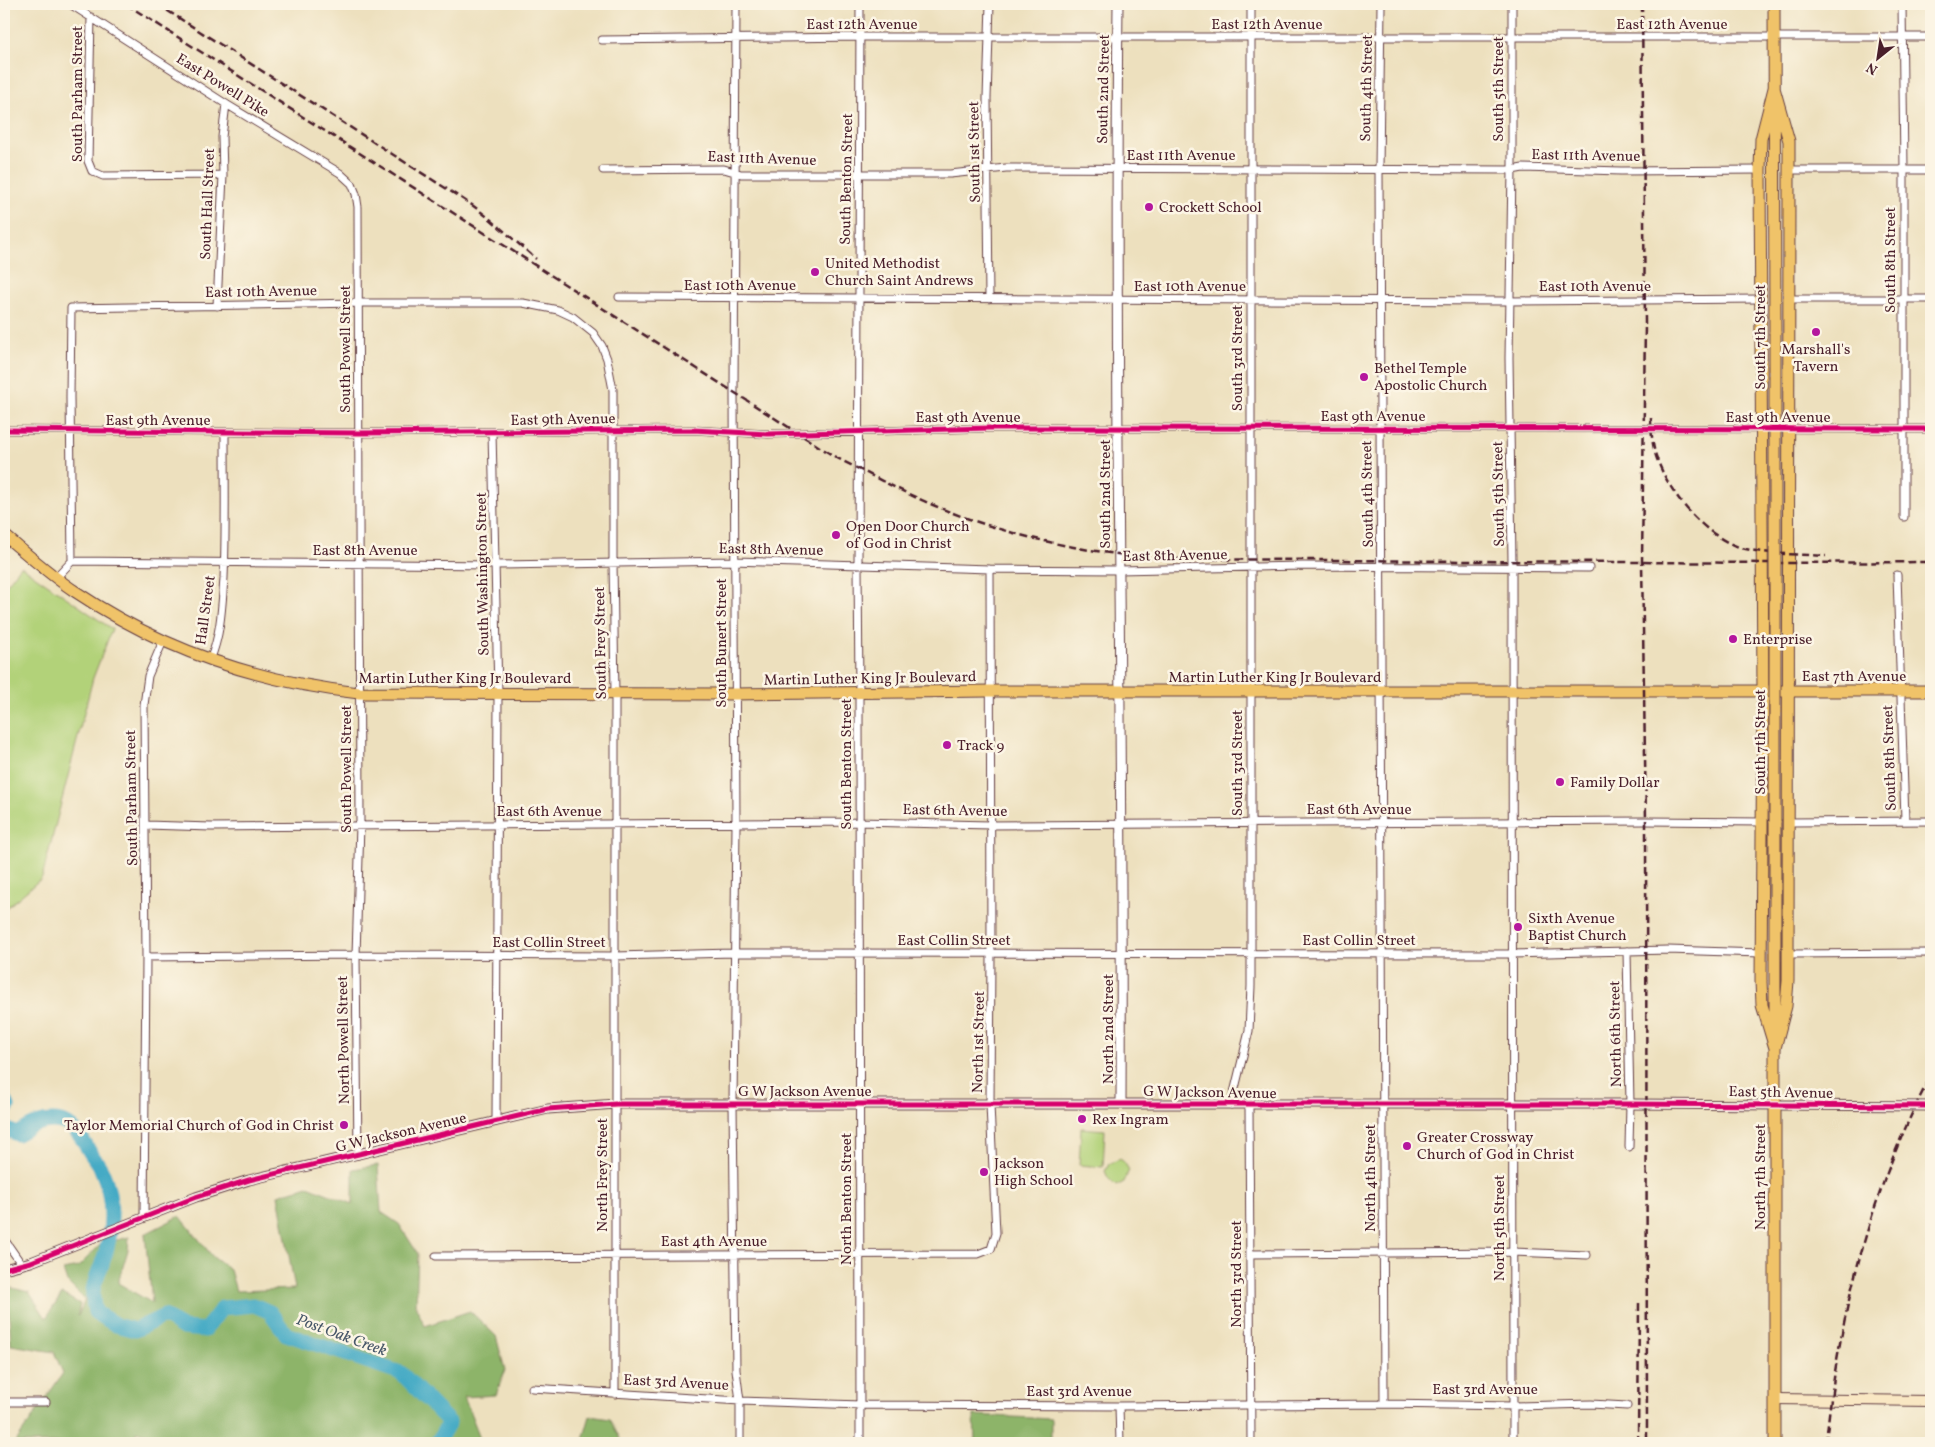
<svg xmlns="http://www.w3.org/2000/svg" width="1935" height="1447" font-family="Vollkorn,serif">
<rect width="100%" height="100%" fill="#fcf5e5"/>
<filter id="ink" filterUnits="userSpaceOnUse"><feTurbulence type="fractalNoise" baseFrequency=".02" numOctaves="2"/><feDisplacementMap in="SourceGraphic" scale="10" xChannelSelector="R" yChannelSelector="G"/><feConvolveMatrix kernelMatrix="1 2 1 2 8 2 1 2 1" color-interpolation-filters="sRGB"/></filter>
<filter id="wash" filterUnits="userSpaceOnUse"><feTurbulence type="fractalNoise" baseFrequency=".0096" numOctaves="4" result="noise"/><feDisplacementMap in="SourceGraphic" scale="20" xChannelSelector="R" yChannelSelector="G"/><feGaussianBlur stdDeviation="1.12" result="paint"/><feColorMatrix in="noise" values="0 0 0 0 0 0 0 0 0 0 0 0 0 0 0 0 0 1.4 0 .05"/><feComposite in="paint" operator="in"/></filter>
<g filter="url(#wash)">
<rect width="100%" height="100%" fill="#ede0be"/>
<path fill="#b2d279" stroke="#7e7852" d="M 21,566 L 112,629 L 93,678 L 42,878 L 4,910 L 4,588 Z
M 1081,1128 L 1105,1130 L 1103,1167 L 1079,1165 Z
M 1120,1159 L 1124,1162 L 1129,1170 L 1124,1182 L 1116,1186 L 1108,1178 L 1105,1171 L 1109,1164 Z"/>
<path fill="#8db469" stroke="#6c6a4a" d="M 378,1165 L 381,1212 L 399,1224 L 418,1254 L 416,1307 L 425,1326 L 470,1311 L 496,1336 L 505,1370 L 496,1395 L 464,1397 L 479,1435 L 479,1443 L 163,1443 L 154,1436 L 136,1431 L 136,1443 L 15,1443 L 63,1373 L 54,1352 L 11,1345 L 9,1312 L 4,1305 L 4,1286 L 29,1292 L 46,1318 L 62,1294 L 80,1304 L 78,1316 L 85,1300 L 67,1282 L 63,1270 L 78,1267 L 101,1244 L 129,1237 L 128,1250 L 118,1283 L 152,1303 L 145,1234 L 180,1216 L 213,1257 L 230,1270 L 236,1291 L 295,1289 L 278,1195 L 308,1186 L 353,1204 L 353,1169 Z
M 974,1415 L 1051,1419 L 1051,1443 L 975,1443 Z
M 590,1416 L 610,1419 L 622,1443 L 586,1443 L 583,1440 Z"/>
<g fill="none" stroke-linecap="round" stroke-linejoin="round">
<path stroke="#45aac5" stroke-width="15" d="M 4,1097 L 8,1106 L 4,1113
M 4,1128 L 17,1134 C 24,1131 29,1126 36,1124 C 63,1115 76,1126 88,1149 C 92,1156 98,1163 102,1171 C 115,1200 113,1235 102,1264 C 94,1285 90,1288 95,1312 L 116,1325 L 135,1330 L 164,1316 L 183,1328 L 205,1330 L 222,1308 L 254,1305 L 270,1312 L 286,1334 L 401,1373 L 449,1422 L 437,1443"/>
</g>
</g>
<g filter="url(#ink)">
<g fill="none" stroke-linecap="round" stroke-linejoin="round">
<g stroke="#623c41" stroke-width="9">
<path id="minor" d="M 70,4 L 226,104 L 340,173 L 352,184 L 356,194 L 358,207 L 360,825 L 356,955 L 358,1155
M 736,4 L 734,392 L 736,824 L 733,1104 L 736,1370 L 740,1401 L 740,1443
M 860,4 L 858,565 L 859,692 L 860,1443
M 1381,4 L 1379,170 L 1384,1404
M 1512,4 L 1512,170 L 1509,358 L 1512,561 L 1513,1443
M 1902,4 L 1904,169 L 1904,517
M 91,17 L 88,161 L 92,171 L 103,176 L 223,175
M 602,40 L 861,37 L 1931,37
M 603,170 L 724,169 L 741,174 L 950,174 L 1006,168 L 1512,170 L 1523,168 L 1621,171 L 1760,170
M 1789,170 L 1931,170
M 619,297 L 1509,301 L 1761,299
M 989,299 L 987,98 L 990,4
M 1789,299 L 1931,299
M 217,306 L 223,175 L 222,137 L 226,104
M 5,430 L 358,433 L 693,430 L 768,434 L 989,428 L 1931,429
M 492,432 L 498,693 L 496,1122
M 72,561 L 495,565 L 734,561 L 990,569 L 1119,570 L 1304,566 L 1589,568
M 1897,575 L 1905,820
M 56,578 L 72,561 L 70,397 L 71,308 L 359,303 L 523,303 L 558,310 L 573,317 L 593,333 L 602,346 L 607,359 L 613,390 L 613,562 L 615,694 L 615,1394
M 210,660 C 221,635 222,605 224,578 C 226,529 225,481 225,432
M 1789,822 L 1931,821
M 146,825 L 211,827 L 859,822 L 990,825 L 1646,821 L 1763,822
M 1627,951 L 1630,1104 L 1629,1147
M 1789,954 L 1931,953
M 146,957 L 356,955 L 615,956 L 733,953 L 1512,954 L 1668,950 L 1761,953
M 1231,1105 L 1249,1031 L 1251,986 L 1251,4
M 1249,1105 L 1251,1443
M 144,1217 L 146,957 L 144,705 L 148,676 L 163,641
M 4,1239 L 22,1265
M 1250,1254 L 1513,1252 L 1587,1255
M 436,1256 L 978,1254 L 991,1249 L 996,1233 L 990,1105 L 991,954 L 990,569
M 532,1388 L 740,1401 L 861,1405 L 1119,1406 L 1384,1404 L 1514,1406 L 1591,1404 L 1627,1406
M 4,1402 L 46,1402
M 1119,1406 L 1120,1443"/>
</g>
<g stroke="#623c41" stroke-width="11">
<path id="tertiary" d="M 1118,4 C 1114,370 1123,737 1121,1103
M 4,1269 L 31,1262 L 196,1197 L 249,1180 L 548,1109 L 616,1104 L 1630,1104 L 1931,1106"/>
</g>
<g stroke="#623c41" stroke-width="12">
<path id="secondary" d="M 1775,1399 L 1931,1401"/>
</g>
<g stroke="#623c41" stroke-width="13">
<path id="primary" d="M 1774,4 L 1775,333
M 1774,88 L 1789,141 L 1789,170 L 1788,981 L 1786,1006 L 1775,1048
M 1774,88 L 1761,139 L 1760,170 L 1763,691 L 1761,981 L 1762,1005 L 1775,1048
M 4,535 C 27,554 50,575 76,592 C 161,649 258,682 359,693 L 735,694 L 990,691 L 1931,691
M 1775,821 L 1775,1443"/>
</g>
<use href="#minor" stroke="#fff" stroke-width="7"/>
<use href="#tertiary" stroke="#fff" stroke-width="9"/>
<use href="#secondary" stroke="#f9e7c3" stroke-width="10"/>
<use href="#primary" stroke="#f0c369" stroke-width="11"/>
<path stroke="#4a1f2b" stroke-width="2.5" stroke-dasharray="8 4" stroke-linecap="butt" d="M 126,4 L 837,458 C 869,474 900,491 933,505 C 1009,537 1092,555 1174,559 L 1776,563 L 1931,562
M 157,4 L 472,205 L 489,218 L 536,259
M 1642,4 L 1645,323 L 1642,561 L 1646,821 L 1647,1443
M 1651,418 C 1651,430 1652,444 1656,456 C 1668,492 1704,537 1742,548 C 1769,555 1798,554 1826,556
M 1638,1443 L 1639,1302
M 1826,1443 C 1837,1322 1872,1184 1931,1076"/>
<g stroke="#623c41" stroke-width="13" stroke-linecap="butt">
<path id="primary-bridge" d="M 1775,821 L 1775,333"/>
</g>
<use href="#primary-bridge" stroke="#f0c369" stroke-width="11"/>
<g stroke="#fcf5e5" stroke-width="8">
<path id="cycleway" d="M 5,430 L 358,433 L 693,430 L 768,434 L 989,428 L 1931,429
M 4,1269 L 31,1262 L 196,1197 L 249,1180 L 548,1109 L 616,1104 L 1630,1104 L 1931,1106"/>
</g>
<use href="#cycleway" stroke="#d6006c" stroke-width="5"/>
</g>
</g>
<g fill="#b5179e" stroke="#fcf5e5" stroke-width="2">
<circle cx="1149" cy="207" r="5"/>
<circle cx="815" cy="272" r="5"/>
<circle cx="1816" cy="332" r="5"/>
<circle cx="1364" cy="377" r="5"/>
<circle cx="836" cy="535" r="5"/>
<circle cx="1733" cy="639" r="5"/>
<circle cx="947" cy="745" r="5"/>
<circle cx="1560" cy="782" r="5"/>
<circle cx="1518" cy="927" r="5"/>
<circle cx="1082" cy="1119" r="5"/>
<circle cx="344" cy="1125" r="5"/>
<circle cx="1407" cy="1146" r="5"/>
<circle cx="984" cy="1172" r="5"/>
</g>
<g text-anchor="middle" stroke-width="5" stroke-linejoin="round" paint-order="stroke">
<g font-size="15" fill="#4a1f2b" stroke="#fcf5e5">
<text x="862" y="29">East 12th Avenue</text>
<text x="1267" y="29">East 12th Avenue</text>
<text x="1672" y="29">East 12th Avenue</text>
<text transform="translate(223 85) rotate(32)" y="5">East Powell Pike</text>
<text transform="translate(1366 88) rotate(-89)" y="5">South 4th Street</text>
<text transform="translate(1103 89) rotate(-89)" y="5">South 2nd Street</text>
<text transform="translate(1498 89) rotate(-90)" y="5">South 5th Street</text>
<text transform="translate(77 94) rotate(-90)" y="5">South Parham Street</text>
<text transform="translate(974 152) rotate(-91)" y="5">South 1st Street</text>
<text x="1181" y="160">East 11th Avenue</text>
<text transform="translate(1586 155) rotate(1)" y="5">East 11th Avenue</text>
<text transform="translate(762 158) rotate(2)" y="5">East 11th Avenue</text>
<text transform="translate(846 179) rotate(-89)" y="5">South Benton Street</text>
<text transform="translate(207 204) rotate(-88)" y="5">South Hall Street</text>
<text transform="translate(1890 260) rotate(-90)" y="5">South 8th Street</text>
<text x="740" y="290">East 10th Avenue</text>
<text x="1190" y="291">East 10th Avenue</text>
<text x="1595" y="291">East 10th Avenue</text>
<text transform="translate(261 291) rotate(-1)" y="5">East 10th Avenue</text>
<text transform="translate(1760 337) rotate(-90)" y="5">South 7th Street</text>
<text transform="translate(345 349) rotate(-90)" y="5">South Powell Street</text>
<text transform="translate(1237 358) rotate(-90)" y="5">South 3rd Street</text>
<text x="1373" y="421">East 9th Avenue</text>
<text x="968" y="422">East 9th Avenue</text>
<text x="1778" y="422">East 9th Avenue</text>
<text transform="translate(563 419) rotate(-1)" y="5">East 9th Avenue</text>
<text x="158" y="425">East 9th Avenue</text>
<text transform="translate(1105 494) rotate(-90)" y="5">South 2nd Street</text>
<text transform="translate(1367 494) rotate(-91)" y="5">South 4th Street</text>
<text transform="translate(1498 494) rotate(-91)" y="5">South 5th Street</text>
<text transform="translate(771 549) rotate(1)" y="5">East 8th Avenue</text>
<text x="365" y="555">East 8th Avenue</text>
<text transform="translate(1175 555) rotate(-1)" y="5">East 8th Avenue</text>
<text transform="translate(482 574) rotate(-91)" y="5">South Washington Street</text>
<text transform="translate(205 610) rotate(-82)" y="5">Hall Street</text>
<text transform="translate(600 643) rotate(-91)" y="5">South Frey Street</text>
<text transform="translate(721 643) rotate(-90)" y="5">South Bunert Street</text>
<text x="1854" y="681">East 7th Avenue</text>
<text x="1275" y="682">Martin Luther King Jr Boulevard</text>
<text x="465" y="683">Martin Luther King Jr Boulevard</text>
<text transform="translate(870 678) rotate(-1)" y="5">Martin Luther King Jr Boulevard</text>
<text transform="translate(1760 742) rotate(-90)" y="5">South 7th Street</text>
<text transform="translate(1889 758) rotate(-92)" y="5">South 8th Street</text>
<text transform="translate(1237 763) rotate(-90)" y="5">South 3rd Street</text>
<text transform="translate(846 764) rotate(-90)" y="5">South Benton Street</text>
<text transform="translate(346 769) rotate(-90)" y="5">South Powell Street</text>
<text transform="translate(131 798) rotate(-91)" y="5">South Parham Street</text>
<text x="1359" y="814">East 6th Avenue</text>
<text transform="translate(955 810) rotate(1)" y="5">East 6th Avenue</text>
<text x="549" y="816">East 6th Avenue</text>
<text x="954" y="945">East Collin Street</text>
<text x="1359" y="945">East Collin Street</text>
<text x="549" y="947">East Collin Street</text>
<text transform="translate(1108 1029) rotate(-90)" y="5">North 2nd Street</text>
<text transform="translate(1615 1034) rotate(-91)" y="5">North 6th Street</text>
<text transform="translate(343 1040) rotate(-91)" y="5">North Powell Street</text>
<text transform="translate(978 1042) rotate(-89)" y="5">North 1st Street</text>
<text x="805" y="1096">G W Jackson Avenue</text>
<text transform="translate(1210 1092) rotate(1)" y="5">G W Jackson Avenue</text>
<text transform="translate(1781 1092) rotate(1)" y="5">East 5th Avenue</text>
<text transform="translate(401 1132) rotate(-13)" y="5">G W Jackson Avenue</text>
<text transform="translate(602 1175) rotate(-90)" y="5">North Frey Street</text>
<text transform="translate(1760 1177) rotate(-90)" y="5">North 7th Street</text>
<text transform="translate(1370 1178) rotate(-90)" y="5">North 4th Street</text>
<text transform="translate(846 1199) rotate(-90)" y="5">North Benton Street</text>
<text transform="translate(1499 1228) rotate(-90)" y="5">North 5th Street</text>
<text x="714" y="1246">East 4th Avenue</text>
<text transform="translate(1236 1274) rotate(-90)" y="5">North 3rd Street</text>
<text transform="translate(676 1382) rotate(3)" y="5">East 3rd Avenue</text>
<text x="1485" y="1394">East 3rd Avenue</text>
<text x="1079" y="1396">East 3rd Avenue</text>
</g>
<g font-size="15" fill="#4a1f2b" stroke="#fcf5e5" text-anchor="start">
<text x="1159" y="212">Crockett School</text>
<text x="825" y="268">United Methodist<tspan x="825" dy="17">Church Saint Andrews</tspan></text>
<text x="1816" y="354" text-anchor="middle">Marshall's<tspan x="1816" dy="17">Tavern</tspan></text>
<text x="1374" y="373">Bethel Temple<tspan x="1374" dy="17">Apostolic Church</tspan></text>
<text x="846" y="531">Open Door Church<tspan x="846" dy="17">of God in Christ</tspan></text>
<text x="1743" y="644">Enterprise</text>
<text x="957" y="750">Track 9</text>
<text x="1570" y="787">Family Dollar</text>
<text x="1528" y="923">Sixth Avenue<tspan x="1528" dy="17">Baptist Church</tspan></text>
<text x="1092" y="1124">Rex Ingram</text>
<text x="334" y="1130" text-anchor="end">Taylor Memorial Church of God in Christ</text>
<text x="1417" y="1142">Greater Crossway<tspan x="1417" dy="17">Church of God in Christ</tspan></text>
<text x="994" y="1168">Jackson<tspan x="994" dy="17">High School</tspan></text>
</g>
<g font-size="16" font-style="italic" fill="#485769" stroke="#fcf5e5">
<text transform="translate(342 1334) rotate(20)" y="6">Post Oak Creek</text>
</g>
</g>
<rect width="1935" height="1447" fill="none" stroke="#fcf5e5" stroke-width="20"/>
<g transform="translate(1878 58) rotate(210)" stroke="#fcf5e5" stroke-width="4" paint-order="stroke">
<path d="M0-4L9 19L0 12L-9 19Z" fill="#4a1f2b"/>
<text y="-8" font-size="14" font-weight="bold" text-anchor="middle" fill="#4a1f2b">N</text>
</g>
</svg>
